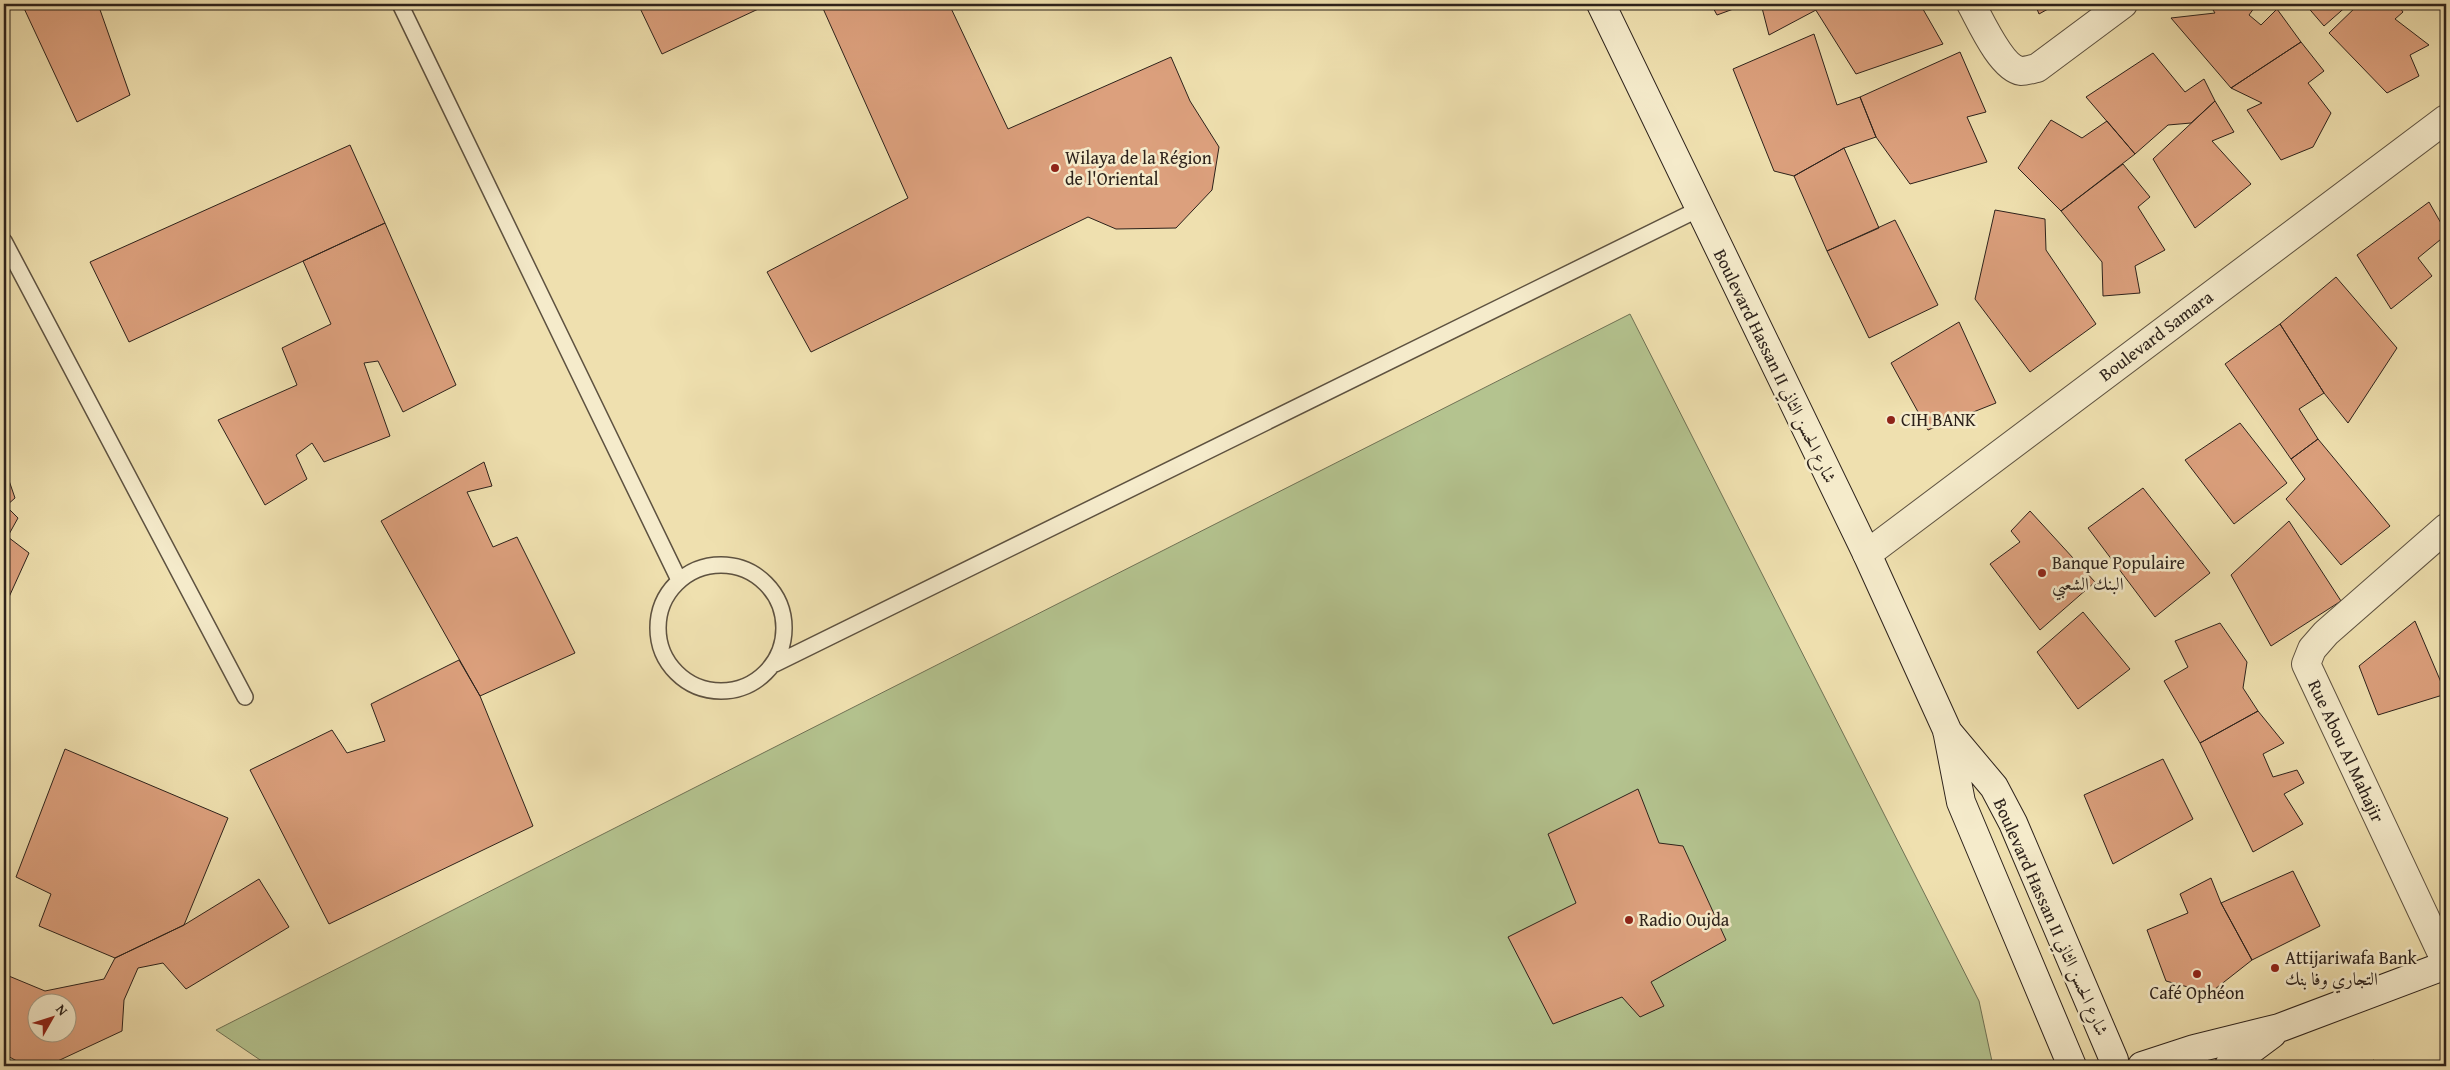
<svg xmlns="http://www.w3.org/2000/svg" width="2450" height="1070" font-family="'Gentium Book Plus',Amiri,serif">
<rect width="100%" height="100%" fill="#efe0af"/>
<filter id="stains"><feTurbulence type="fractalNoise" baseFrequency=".004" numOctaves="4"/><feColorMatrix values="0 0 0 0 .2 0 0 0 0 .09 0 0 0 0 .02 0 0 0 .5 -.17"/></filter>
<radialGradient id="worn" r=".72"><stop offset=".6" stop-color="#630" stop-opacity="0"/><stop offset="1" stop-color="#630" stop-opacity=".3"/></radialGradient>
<path fill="#b4c38f" stroke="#707255" d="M 1630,314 L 1979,1001 L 1993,1066 L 269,1066 L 216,1030 Z"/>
<path fill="#dca07d" stroke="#2d221b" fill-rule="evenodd" d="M 22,4 L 98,4 L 130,95 L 77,122 Z
M 638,4 L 769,4 L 662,54 Z
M 821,4 L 949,4 L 1008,129 L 1171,57 L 1190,101 L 1219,147 L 1212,190 L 1176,228 L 1116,229 L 1088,217 L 811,352 L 767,272 L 908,198 Z
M 1711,4 L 1747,4 L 1717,15 Z
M 1761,4 L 1812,4 L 1816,10 L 1769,35 Z
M 1812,4 L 1920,4 L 1943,44 L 1856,74 Z
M 2035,4 L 2057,4 L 2039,14 Z
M 2209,4 L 2257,4 L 2249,15 L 2261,25 L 2277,9 L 2301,42 L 2231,88 L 2171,18 L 2215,13 Z
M 2305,4 L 2349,4 L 2324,26 Z
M 2359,4 L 2397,4 L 2403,12 L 2395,19 L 2429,45 L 2410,55 L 2419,76 L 2387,93 L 2329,33 Z
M 1814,34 L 1837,105 L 1860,97 L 1876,137 L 1844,148 L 1794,176 L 1774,171 L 1733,69 Z
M 2301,42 L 2324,71 L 2308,83 L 2331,113 L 2313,147 L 2281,160 L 2247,110 L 2262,103 L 2231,88 Z
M 1960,52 L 1986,112 L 1967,117 L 1987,162 L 1910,184 L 1876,137 L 1860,97 Z
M 2153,53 L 2185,92 L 2204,79 L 2215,101 L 2191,123 L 2168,125 L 2135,154 L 2086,97 Z
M 2215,101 L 2234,132 L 2212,141 L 2251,184 L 2195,228 L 2153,159 Z
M 2051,120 L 2082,138 L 2107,121 L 2135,154 L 2061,211 L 2018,168 Z
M 350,145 L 385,223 L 129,342 L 90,262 Z
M 1844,148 L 1879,228 L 1827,251 L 1794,176 Z
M 2123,164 L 2150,197 L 2138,207 L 2165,250 L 2135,266 L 2140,293 L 2103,296 L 2102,262 L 2061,211 Z
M 2429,202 L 2446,232 L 2446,235 L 2418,258 L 2432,276 L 2391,309 L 2357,255 Z
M 1995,210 L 2045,219 L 2046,250 L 2096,324 L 2030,372 L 1975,299 Z
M 1895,220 L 1938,305 L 1869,338 L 1827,251 Z
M 385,223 L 456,385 L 403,412 L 378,361 L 364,363 L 390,436 L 324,462 L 312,443 L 296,455 L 307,479 L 265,505 L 218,420 L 297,385 L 282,348 L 331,324 L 303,261 Z
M 2336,277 L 2397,348 L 2348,423 L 2324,393 L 2280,324 Z
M 1959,322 L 1996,403 L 1928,430 L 1891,363 Z
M 2280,324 L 2324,393 L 2299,409 L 2318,439 L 2291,459 L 2225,364 Z
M 2240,423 L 2287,483 L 2234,524 L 2185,460 Z
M 2318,439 L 2390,526 L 2341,565 L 2286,499 L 2305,479 L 2291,459 Z
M 484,462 L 492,486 L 467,492 L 493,547 L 517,537 L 575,653 L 480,696 L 381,521 Z
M 4,466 L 15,498 L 6,506 L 18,518 L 8,536 L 4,534 Z
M 2143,488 L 2210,573 L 2155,617 L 2088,528 Z
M 2030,511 L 2095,582 L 2040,630 L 1990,564 L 2020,542 L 2011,531 Z
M 2289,521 L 2341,601 L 2271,646 L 2231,575 Z
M 4,534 L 29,553 L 4,608 Z
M 2083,612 L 2130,669 L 2078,709 L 2037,652 Z
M 2415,621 L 2446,694 L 2378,715 L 2359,666 Z
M 2220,623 L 2247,662 L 2243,688 L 2258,711 L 2200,743 L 2164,681 L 2188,667 L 2175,641 Z
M 459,660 L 480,696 L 533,826 L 329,924 L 250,770 L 332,730 L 347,753 L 385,741 L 371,704 Z
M 2258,711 L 2284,743 L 2263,754 L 2273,777 L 2297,770 L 2304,783 L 2284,794 L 2303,824 L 2253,852 L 2200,743 Z
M 65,749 L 228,818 L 184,925 L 115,958 L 39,926 L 51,894 L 16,877 Z
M 2163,759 L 2193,819 L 2113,864 L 2084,795 Z
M 1638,789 L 1659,843 L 1683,846 L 1726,940 L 1651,982 L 1664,1006 L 1640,1017 L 1622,997 L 1553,1024 L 1508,937 L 1576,903 L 1548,834 Z
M 2293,871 L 2320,926 L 2252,960 L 2221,903 Z
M 2211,878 L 2221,903 L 2252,960 L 2210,993 L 2166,981 L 2147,930 L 2188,913 L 2180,894 Z
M 259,879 L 289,927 L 186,989 L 163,963 L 138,968 L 124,1000 L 122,1031 L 47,1066 L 26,1066 L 4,1054 L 4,974 L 45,991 L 104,979 L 115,958 L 184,925 ZM 38,1002 L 68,1002 L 68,1032 L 38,1032 Z
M 2374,1060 L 2380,1066 L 2360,1066 Z"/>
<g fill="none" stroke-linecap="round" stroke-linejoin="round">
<g stroke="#5e5240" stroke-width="18">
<path id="lane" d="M 400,4 L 679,580
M 4,241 L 245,697
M658 628a63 63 0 1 1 126 0a63 63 0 1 1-126 0Z
M 775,664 L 1699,209"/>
</g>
<g stroke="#5e5240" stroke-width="30">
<path id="street" d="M 1971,4 C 1980,20 2001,68 2021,71 C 2026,71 2032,69 2037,68 L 2123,4
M 2446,528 L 2326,633 L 2312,649 L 2306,664 L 2446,962
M 1867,554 L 2446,119"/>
</g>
<g stroke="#2d221b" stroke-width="30">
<path id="secondary" d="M 1601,4 L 1867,554 L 1947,730 L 1961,802 L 2072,1066
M 1947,731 L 1994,787 L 2013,823 L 2114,1060
M 2142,1066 L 2194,1049 L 2279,1028 L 2446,965
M 2229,1066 L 2272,1034"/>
</g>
<use href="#lane" stroke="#f5ebcb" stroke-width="15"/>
<use href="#street" stroke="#f5ebcb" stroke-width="28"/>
<use href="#secondary" stroke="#f5ebcb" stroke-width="28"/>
</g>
<g fill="#8f2418" stroke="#f5ebcb" stroke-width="2">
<circle cx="1055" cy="168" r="5"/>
<circle cx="1891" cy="420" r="5"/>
<circle cx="2042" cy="573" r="5"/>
<circle cx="1629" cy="920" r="5"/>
<circle cx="2275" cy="968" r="5"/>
<circle cx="2197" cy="974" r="5"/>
</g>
<g text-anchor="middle" stroke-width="5" stroke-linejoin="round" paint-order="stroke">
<g font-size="18" fill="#2d221b" stroke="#f5ebcb" text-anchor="start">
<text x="1065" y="164">Wilaya de la Région<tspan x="1065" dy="21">de l'Oriental</tspan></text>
<text x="1901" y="426">CIH BANK</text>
<text x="2052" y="569">Banque Populaire<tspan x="2052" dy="21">البنك الشعبي</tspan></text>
<text x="1639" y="926">Radio Oujda</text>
<text x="2285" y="964">Attijariwafa Bank<tspan x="2285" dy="21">التجاري وفا بنك</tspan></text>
<text x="2197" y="999" text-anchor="middle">Café Ophéon</text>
</g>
<g font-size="18" fill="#2d221b" stroke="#f5ebcb">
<text transform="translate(2156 336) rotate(-37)" y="6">Boulevard Samara</text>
<text transform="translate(1775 366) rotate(64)" y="6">Boulevard Hassan II شارع الحسن الثاني</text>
<text transform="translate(2346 751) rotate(65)" y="6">Rue Abou Al Mahajir</text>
<text transform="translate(2051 917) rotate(66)" y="6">Boulevard Hassan II شارع الحسن الثاني</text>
</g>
</g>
<rect width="2450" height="1070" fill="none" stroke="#efe0af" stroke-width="20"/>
<rect x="5" y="5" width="2440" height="1060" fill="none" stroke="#2d221b" stroke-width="2.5"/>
<rect x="10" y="10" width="2430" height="1050" fill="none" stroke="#2d221b"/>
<g transform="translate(52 1018) rotate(51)"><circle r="24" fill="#f5ebcb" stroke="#a59b85"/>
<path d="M0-4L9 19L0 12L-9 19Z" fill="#8f2418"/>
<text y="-8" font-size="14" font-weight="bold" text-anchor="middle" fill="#2d221b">N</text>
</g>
<rect width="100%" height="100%" filter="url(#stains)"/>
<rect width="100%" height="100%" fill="url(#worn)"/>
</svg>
